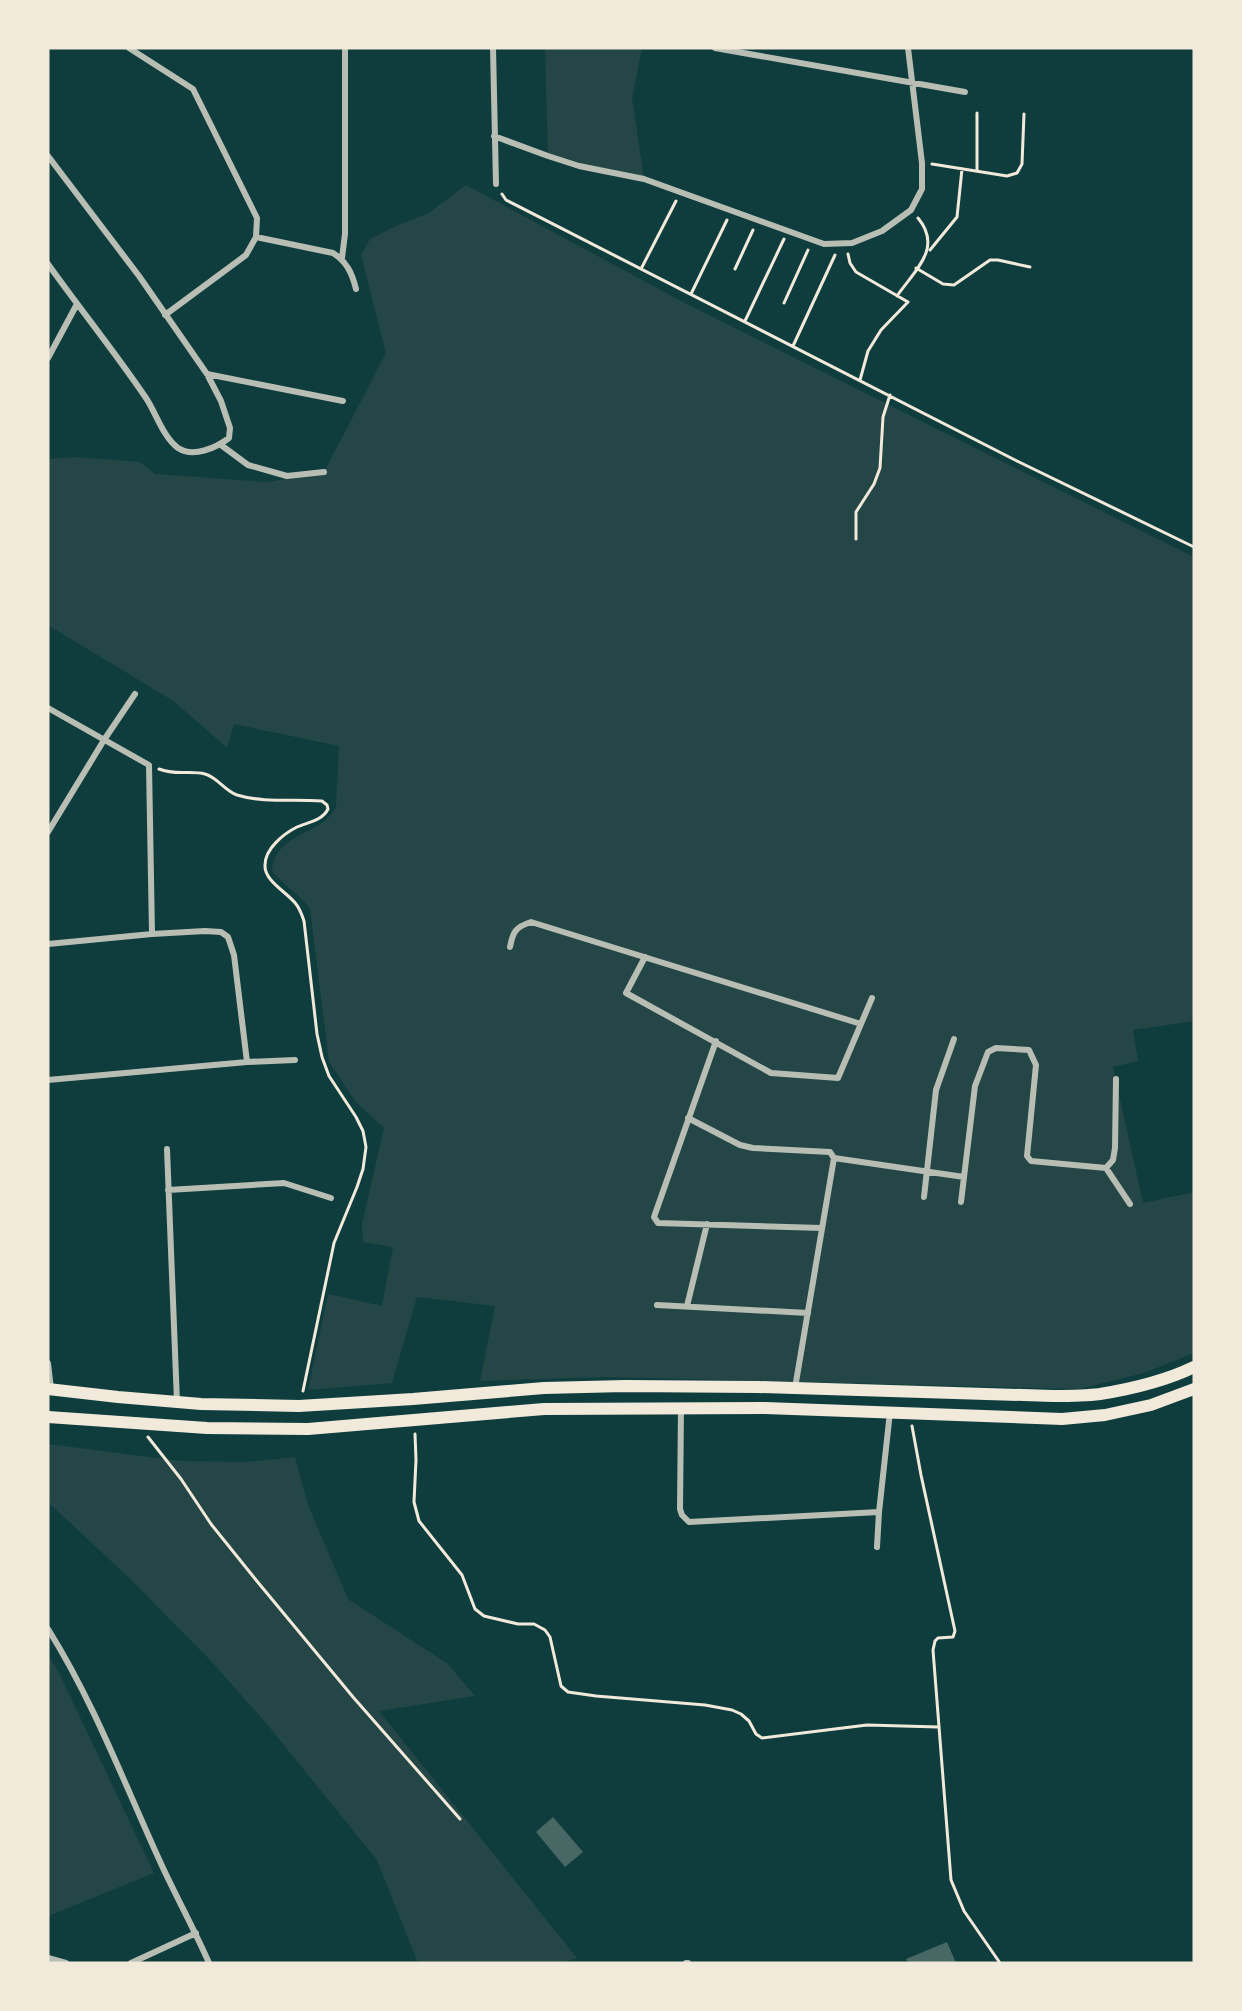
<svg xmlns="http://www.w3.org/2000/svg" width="1242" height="2011" font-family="Manrope,sans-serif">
<rect width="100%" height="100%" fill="#0f3d3e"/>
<path fill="#244646" d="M 545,48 L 642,48 L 632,98 L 644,179 L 548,156 Z
M 466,185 L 683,302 L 1194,557 L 1194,1021 L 1133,1030 L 1138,1061 L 1113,1067 L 1143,1203 L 1194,1192 L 1194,1353 L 1144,1373 L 1079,1389 L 606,1377 L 480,1381 L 495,1306 L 417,1297 L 392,1383 L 308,1390 L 328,1294 L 382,1306 L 393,1247 L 363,1242 L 362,1224 L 384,1128 L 356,1102 L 329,1062 L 310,909 C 297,892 284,885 272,871 C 274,833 322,836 336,807 L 339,746 L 234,724 L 227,748 L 175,702 L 48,625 L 48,459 L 75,457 L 140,462 L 155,474 L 268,482 L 324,472 L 386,353 L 361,255 L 370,239 L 398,225 L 429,213 Z
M 48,1444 L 180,1461 L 246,1462 L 295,1457 L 308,1505 L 348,1599 L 448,1664 L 475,1696 L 379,1711 L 577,1958 L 561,1963 L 418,1963 L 377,1860 L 266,1723 L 211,1661 L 128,1577 L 48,1502 Z
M 48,1654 L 60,1675 L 154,1873 L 48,1916 Z"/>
<path fill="#486865" d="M 553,1817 L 583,1852 L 565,1867 L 536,1832 Z
M 947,1942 L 956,1963 L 908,1963 L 906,1959 Z"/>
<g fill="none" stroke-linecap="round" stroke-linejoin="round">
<path stroke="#f1e9da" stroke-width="3" d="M 977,113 L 977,171
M 932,164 L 1007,176 L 1017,173 L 1022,164 L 1024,114
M 502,194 L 506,200 L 1017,461 L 1194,547
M 930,250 L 957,217 L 962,169
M 848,254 L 850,263 L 856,272 L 908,302 L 881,330 L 868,351 L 860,380
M 916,268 L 943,284 L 954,285 L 990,260 L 998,260 L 1030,267
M 641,269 L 676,201
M 735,269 L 753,230
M 691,294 L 727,220
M 897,296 C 915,270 943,248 918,218
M 784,303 L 808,250
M 745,321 L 784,239
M 793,346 L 835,255
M 856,539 L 856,512 L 874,484 L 880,468 L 883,417 L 890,395
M 159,769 C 176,776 190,770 205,774 C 217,777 225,791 237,795 C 263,803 294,799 322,801 L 327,805 L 328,809 C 322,821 308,822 297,827 C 283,834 265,849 265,865 C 264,881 287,892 296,904 C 300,909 302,915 304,921 L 317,1034 L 322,1057 L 329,1076 L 356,1117 L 363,1131 L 366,1147 L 363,1169 L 357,1187 L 334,1243 L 303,1391
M 912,1426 L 921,1475 L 955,1631 L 953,1637 L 938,1638 L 935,1641 L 933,1650 L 951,1880 L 964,1911 L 1000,1963
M 415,1434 L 416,1460 L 414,1502 L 419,1521 L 462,1575 L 475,1609 L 484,1616 L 518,1624 L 534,1624 L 545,1630 L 550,1637 L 561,1686 L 568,1692 L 596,1696 L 705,1705 L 732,1710 L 741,1714 L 749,1721 L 756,1734 L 762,1738 L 867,1725 L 938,1727
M 148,1437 L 181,1479 L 211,1524 L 256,1580 L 353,1697 L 460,1819"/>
<path stroke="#b8beb3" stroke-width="6" d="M 129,48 L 193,89 L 257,218 L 256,237 L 246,255 L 165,315
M 493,48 L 496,184
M 715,48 L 965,92
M 494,136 L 548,156 L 579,166 L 644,179 L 824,244 L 852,243 L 882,231 L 911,210 L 922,189 L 922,163 L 908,48
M 48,156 L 139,276 L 207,374 L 221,401 L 230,428 L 229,438 C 216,448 193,458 178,448 C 163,437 156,413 146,398 C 115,352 80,309 48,264
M 256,237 L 333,253 C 347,262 352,273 356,289
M 342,258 L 345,234 L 345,48
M 48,358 L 77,304
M 207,374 L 343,401
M 221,445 L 248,465 L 287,476 L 324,472
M 48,708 L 149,765 L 152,934
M 48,832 L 104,740 L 135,694
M 48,944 L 152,934 L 205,931 L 221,932 L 228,937 L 234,955 L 247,1062
M 510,947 C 513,931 516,927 531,922 L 861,1024
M 645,957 L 626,993 L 771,1073 L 838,1078 L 872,998
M 716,1041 L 654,1217 L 658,1223 L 822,1228
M 48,1080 L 247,1062 L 295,1060
M 688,1118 L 740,1145 L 753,1148 L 830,1152 L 834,1158 L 795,1388
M 167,1149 L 177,1402
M 834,1158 L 964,1177
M 1106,1168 L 1113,1160 L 1115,1148 L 1116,1079
M 168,1190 L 284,1183 L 331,1198
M 924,1197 L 936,1090 L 954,1039
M 961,1202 L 975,1086 L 988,1052 L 996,1048 L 1029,1050 L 1036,1065 L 1027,1156 L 1031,1161 L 1106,1168 L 1130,1204
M 657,1305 L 808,1313
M 687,1306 L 707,1224
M 48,1363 L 51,1389
M 681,1408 L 680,1509 L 682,1515 L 689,1522 L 879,1512
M 877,1547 L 879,1512 L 890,1412
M 48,1629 C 95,1704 126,1788 163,1868 C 178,1900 195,1931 209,1963
M 48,1958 L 66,1963
M 131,1963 L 196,1933
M 686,1963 L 688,1963"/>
<path stroke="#f1e9da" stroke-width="12" d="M 48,1389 L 118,1397 L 201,1404 L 299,1406 L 413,1399 L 544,1388 L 625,1386 L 758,1387 L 1053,1396 C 1068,1396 1084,1396 1100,1394 C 1131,1389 1165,1381 1194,1367
M 48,1417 L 207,1428 L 308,1429 L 544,1409 L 765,1408 L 1062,1419 L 1105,1415 L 1151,1405 L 1194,1389"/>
</g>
<rect width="1242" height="2011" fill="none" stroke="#f1e9da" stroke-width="99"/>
</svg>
